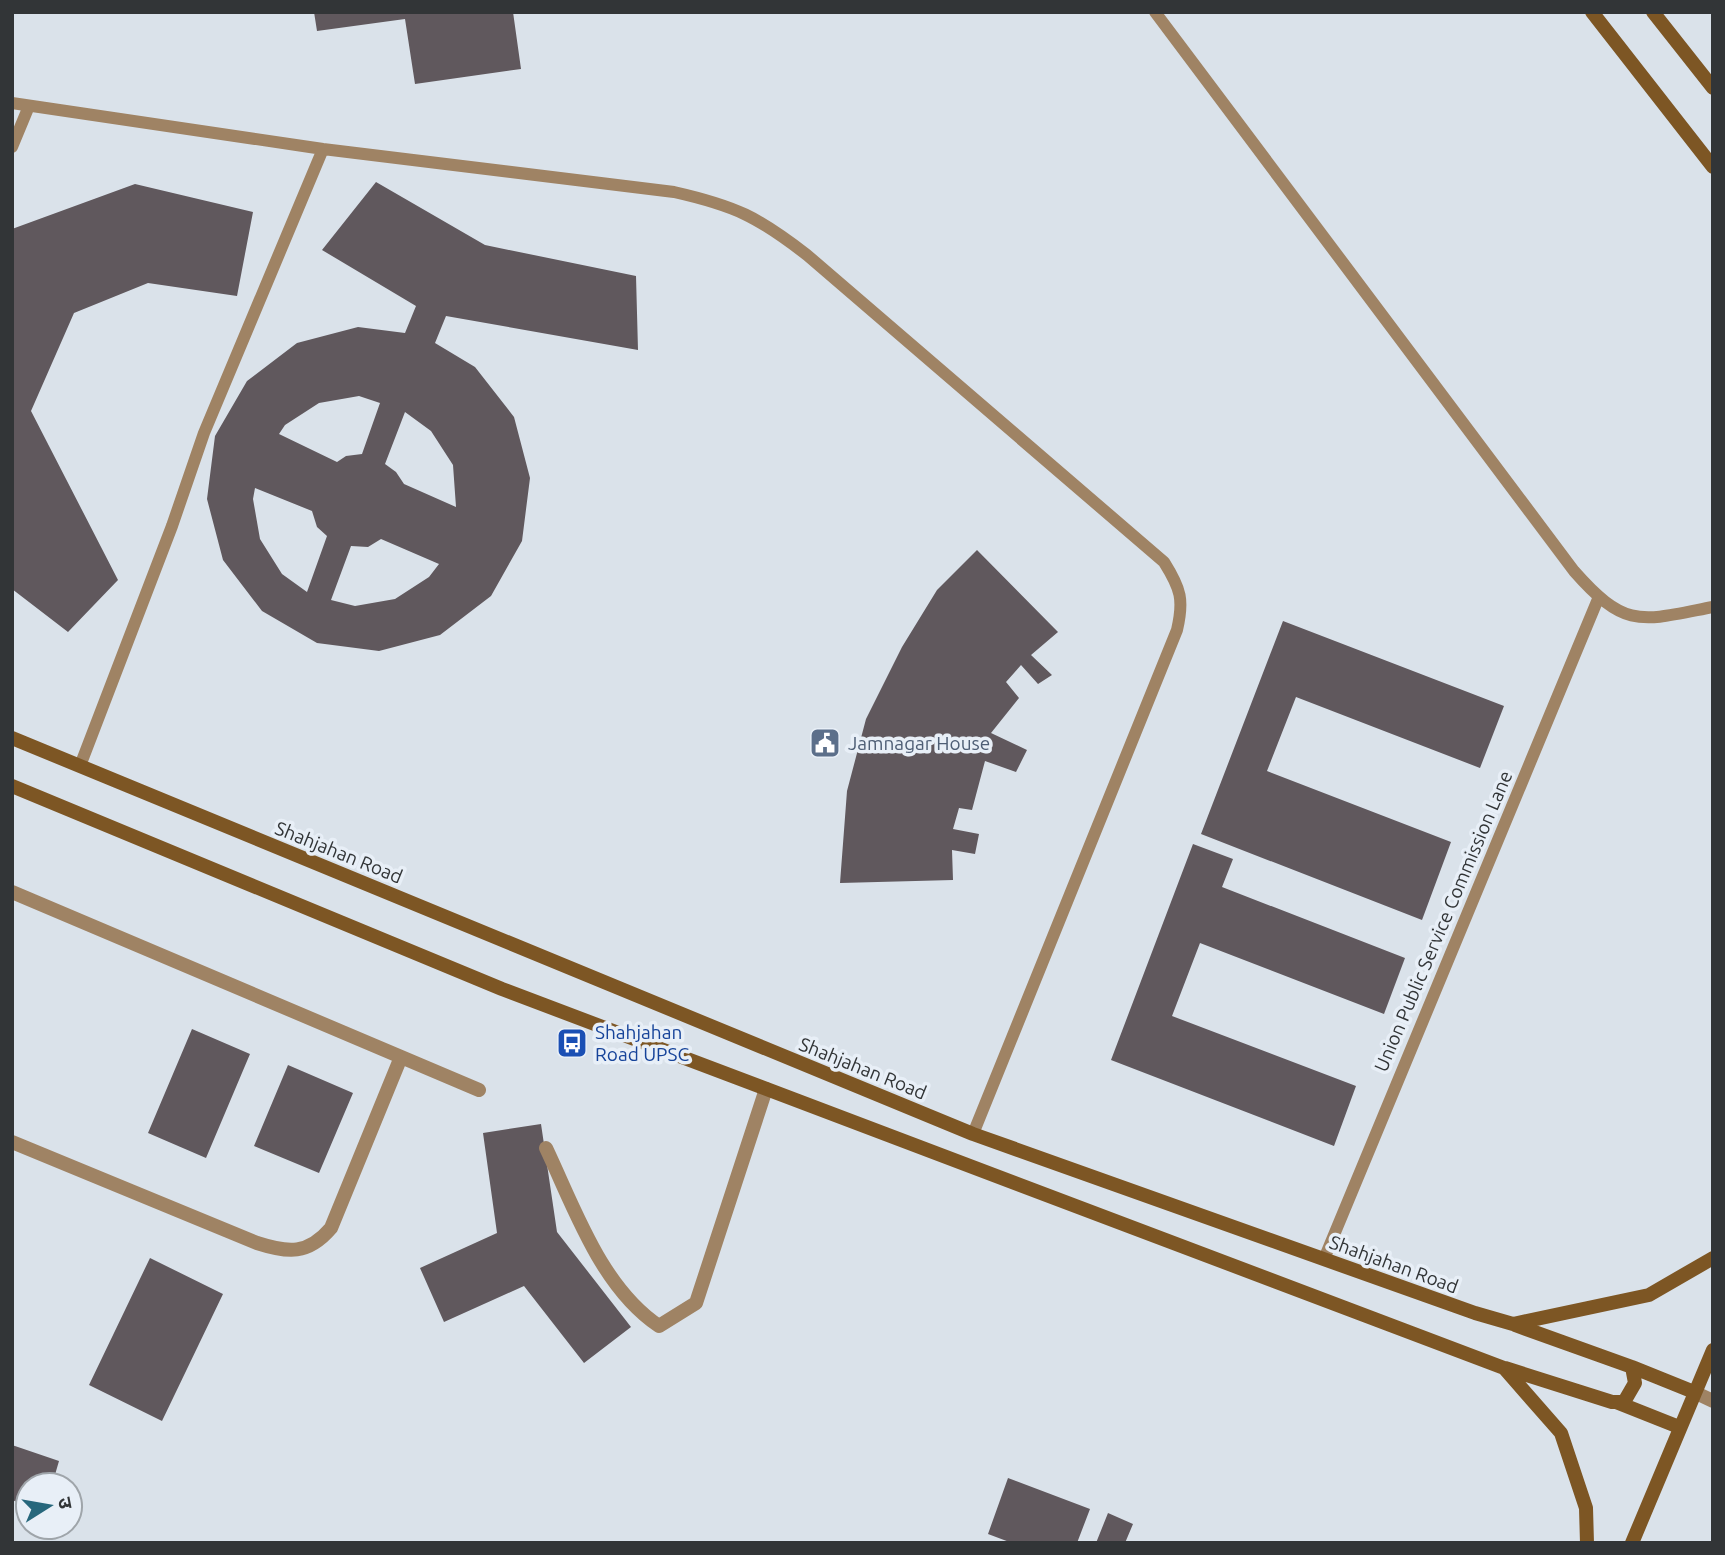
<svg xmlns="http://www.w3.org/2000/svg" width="1725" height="1555" font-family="Ubuntu,'Noto Sans Devanagari',sans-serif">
<rect width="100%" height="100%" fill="#dae2ea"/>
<path fill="#60585d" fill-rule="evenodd" d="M 314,12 L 513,12 L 521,69 L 415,84 L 405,19 L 317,31 Z
M 376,182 L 485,245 L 636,276 L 638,350 L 446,316 L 435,343 L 475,367 L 514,417 L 530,478 L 522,541 L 491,596 L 440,635 L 379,651 L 317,643 L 262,611 L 223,560 L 207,499 L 215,436 L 247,381 L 297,343 L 358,327 L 405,333 L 416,306 L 322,250 ZM 359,396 L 380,403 L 362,454 L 346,456 L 337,462 L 279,434 L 285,425 L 319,403 ZM 405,412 L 431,431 L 453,465 L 456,507 L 404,484 L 396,472 L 385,464 ZM 255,488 L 312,511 L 317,527 L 327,536 L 307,592 L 282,574 L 260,539 L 253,499 ZM 381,539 L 439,564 L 429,577 L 395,599 L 355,606 L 331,600 L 351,546 L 368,547 Z
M 135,184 L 253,212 L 237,296 L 148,283 L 74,313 L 31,411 L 118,580 L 68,632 L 12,589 L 12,229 Z
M 977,550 L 1058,632 L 1031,655 L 1052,675 L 1038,684 L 1021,665 L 1006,682 L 1019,698 L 991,733 L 1027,750 L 1016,772 L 985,761 L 972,810 L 959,808 L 953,829 L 979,834 L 975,854 L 952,850 L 953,880 L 840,883 L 847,791 L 866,719 L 902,647 L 937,590 Z
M 1283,621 L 1504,706 L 1480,768 L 1296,697 L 1267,771 L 1451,842 L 1422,920 L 1201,834 Z
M 1193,844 L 1233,859 L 1222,887 L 1405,958 L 1384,1014 L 1200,943 L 1172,1016 L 1356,1086 L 1334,1146 L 1111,1060 Z
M 192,1029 L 250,1054 L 206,1158 L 148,1133 Z
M 288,1065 L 353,1093 L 319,1173 L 254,1146 Z
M 541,1124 L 557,1232 L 631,1327 L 584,1363 L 524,1286 L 444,1322 L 420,1268 L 497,1233 L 483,1133 Z
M 150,1258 L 223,1294 L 162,1421 L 89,1385 Z
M 12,1445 L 59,1461 L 52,1485 L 28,1485 L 28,1506 L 12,1500 Z
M 1008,1478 L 1090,1509 L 1077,1543 L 1012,1543 L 988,1534 Z
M 1108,1513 L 1133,1524 L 1125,1543 L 1096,1543 Z"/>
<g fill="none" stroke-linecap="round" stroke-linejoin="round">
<path stroke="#9f8364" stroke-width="12" d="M 1155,12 L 1574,571 C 1626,630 1641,621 1713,607
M 12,103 L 323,149 L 674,192 C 736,206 758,217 807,255 L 1164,562 C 1181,589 1184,600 1177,630 L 973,1134
M 12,147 L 29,106
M 80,766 L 172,526 L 204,433 L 323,149
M 1324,1259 L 1598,599"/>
<path stroke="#9f8364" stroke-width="14" d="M 1694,1392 L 1713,1401"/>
<path stroke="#9f8364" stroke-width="14" d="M 12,892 L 479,1090
M 12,1142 L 257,1243 C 288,1253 308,1255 331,1228 L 401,1057
M 546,1148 C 575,1209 601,1287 659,1326 L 696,1303 L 766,1089"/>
<path stroke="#7d5624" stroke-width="14" d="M 1592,12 L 1713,167
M 1653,12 L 1713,88
M 12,738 L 973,1134 L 1475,1313 L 1513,1324 L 1649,1295 L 1713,1258
M 12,786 L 502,989 L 1504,1368 L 1561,1433 L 1586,1508 L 1587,1543
M 1632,1367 L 1694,1392
M 1505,1368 L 1612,1402 L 1624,1402 L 1635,1383 L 1632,1367 L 1515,1325
M 1616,1402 L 1679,1427
M 1632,1543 L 1713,1350"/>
</g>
<defs>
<g id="civic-square" transform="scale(1.575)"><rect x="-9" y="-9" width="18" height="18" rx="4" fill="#5c6f8a" stroke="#e8eff7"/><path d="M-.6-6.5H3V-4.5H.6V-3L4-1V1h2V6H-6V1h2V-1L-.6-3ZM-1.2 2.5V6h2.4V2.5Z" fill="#fff"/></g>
<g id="bus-square" transform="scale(1.575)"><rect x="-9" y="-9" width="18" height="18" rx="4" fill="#1a4fb4" stroke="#e8eff7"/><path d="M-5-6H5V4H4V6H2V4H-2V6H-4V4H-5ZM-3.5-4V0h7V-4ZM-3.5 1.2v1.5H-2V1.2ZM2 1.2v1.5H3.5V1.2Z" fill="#fff"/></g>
</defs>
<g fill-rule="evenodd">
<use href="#civic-square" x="825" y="743"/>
<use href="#bus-square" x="572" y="1043"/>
</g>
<g text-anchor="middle" stroke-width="7" stroke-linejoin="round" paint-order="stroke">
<g font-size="19" fill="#4e5e75" stroke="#e8eff7" text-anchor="start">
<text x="848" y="750">Jamnagar House</text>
</g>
<g font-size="19" fill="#323537" stroke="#e8eff7">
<text transform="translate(339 852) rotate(22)" y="7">Shahjahan Road</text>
<text transform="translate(1443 921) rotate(-67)" y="7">Union Public Service Commission Lane</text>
<text transform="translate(863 1068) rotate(22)" y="7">Shahjahan Road</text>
<text transform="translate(1394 1264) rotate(20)" y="7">Shahjahan Road</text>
</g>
<g font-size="19" fill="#164399" stroke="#e8eff7" text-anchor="start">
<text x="595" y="1039">Shahjahan<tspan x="595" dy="22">Road UPSC</tspan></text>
</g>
</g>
<rect width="1725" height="1555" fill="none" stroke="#323537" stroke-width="28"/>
<g transform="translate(49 1506) rotate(79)"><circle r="33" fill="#e8eff7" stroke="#9fa5aa" stroke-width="2"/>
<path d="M0-5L12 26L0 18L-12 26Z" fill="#27677c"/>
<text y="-10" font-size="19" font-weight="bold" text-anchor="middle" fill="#323537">उ</text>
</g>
</svg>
